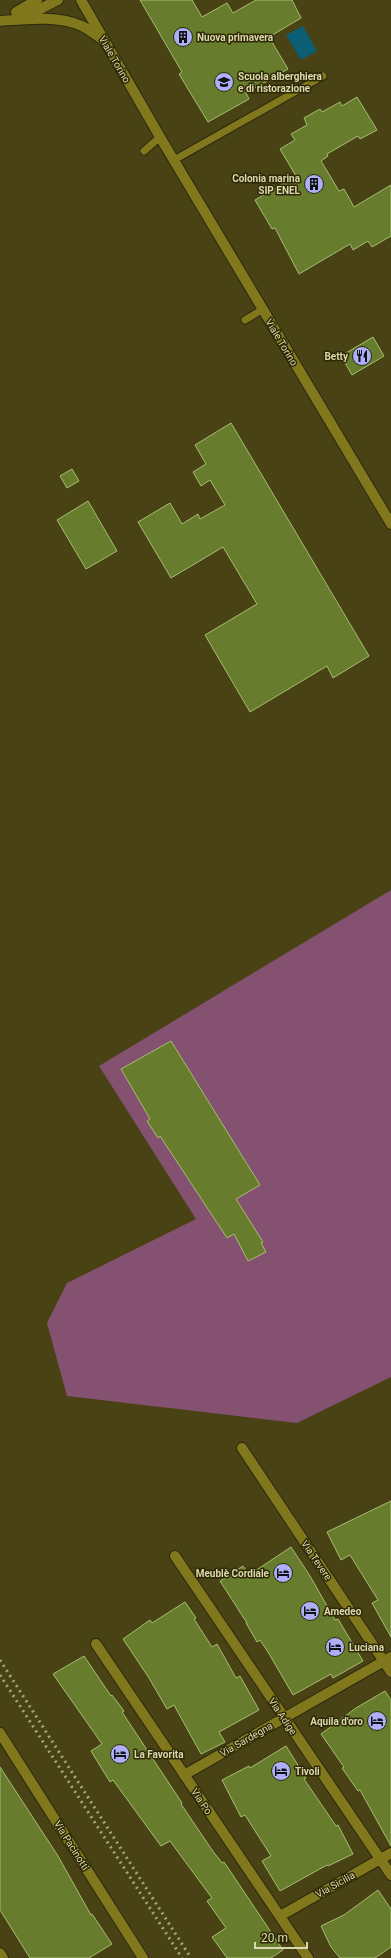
<svg xmlns="http://www.w3.org/2000/svg" width="391" height="1958" font-family="Roboto,sans-serif">
<rect width="100%" height="100%" fill="#484215"/>
<path fill="#845171" d="M 391,890 L 391,1377 L 297,1423 L 67,1396 L 47,1323 L 67,1283 L 196,1219 L 99,1066 Z"/>
<path fill="#0c5e75" d="M 303,26 L 317,51 L 301,60 L 286,35 Z"/>
<path fill="#677c2d" stroke="#a7be70" d="M 140,0 L 192,0 L 202,17 L 227,3 L 233,13 L 256,0 L 292,0 L 301,18 L 269,37 L 288,69 L 246,93 L 249,99 L 208,122 L 179,74 L 182,72 Z
M 357,97 L 377,130 L 360,139 L 358,136 L 327,154 L 328,156 L 321,161 L 339,191 L 344,189 L 354,207 L 391,185 L 391,236 L 372,247 L 368,241 L 353,250 L 350,244 L 299,274 L 275,228 L 272,229 L 255,200 L 296,176 L 280,149 L 295,140 L 291,134 L 307,125 L 304,118 L 320,109 L 322,112 L 340,102 L 342,106 Z
M 373,337 L 384,356 L 352,375 L 341,356 Z
M 231,423 L 369,656 L 333,678 L 327,666 L 250,712 L 205,635 L 257,604 L 223,547 L 171,578 L 138,522 L 170,503 L 182,524 L 198,514 L 200,519 L 225,505 L 210,480 L 201,486 L 193,472 L 206,464 L 195,445 Z
M 72,469 L 79,481 L 67,488 L 60,476 Z
M 88,501 L 117,551 L 86,569 L 57,520 Z
M 171,1041 L 260,1185 L 236,1199 L 263,1242 L 261,1243 L 266,1252 L 248,1261 L 234,1234 L 227,1238 L 160,1136 L 158,1138 L 147,1121 L 150,1119 L 121,1069 Z
M 391,1501 L 391,1637 L 372,1603 L 378,1600 L 350,1555 L 341,1560 L 327,1532 Z
M 291,1547 L 310,1576 L 335,1620 L 338,1619 L 363,1661 L 333,1678 L 331,1674 L 293,1695 L 268,1652 L 260,1640 L 257,1642 L 246,1623 L 247,1623 L 220,1581 L 243,1566 L 249,1575 Z
M 185,1602 L 196,1618 L 194,1619 L 212,1647 L 217,1644 L 236,1678 L 240,1676 L 259,1710 L 219,1732 L 225,1742 L 201,1754 L 174,1705 L 167,1709 L 149,1678 L 123,1639 L 150,1620 L 152,1623 Z
M 84,1656 L 111,1696 L 112,1695 L 124,1711 L 122,1712 L 182,1803 L 181,1804 L 212,1850 L 222,1863 L 224,1862 L 283,1950 L 271,1958 L 227,1958 L 212,1937 L 226,1928 L 207,1901 L 212,1898 L 170,1841 L 161,1846 L 113,1780 L 110,1782 L 91,1751 L 102,1744 L 53,1674 Z
M 385,1691 L 391,1700 L 391,1846 L 360,1790 L 358,1791 L 342,1768 L 344,1767 L 321,1734 L 356,1708 Z
M 286,1746 L 306,1778 L 304,1779 L 336,1826 L 338,1825 L 353,1854 L 328,1866 L 327,1865 L 280,1891 L 262,1861 L 271,1856 L 245,1815 L 241,1817 L 222,1780 L 249,1766 L 250,1768 Z
M 0,1767 L 58,1856 L 91,1915 L 92,1914 L 112,1944 L 89,1958 L 30,1958 L 0,1910 Z
M 378,1890 L 391,1909 L 391,1947 L 375,1958 L 340,1958 L 331,1947 L 321,1926 L 344,1915 Z"/>
<g fill="none" stroke-linecap="round" stroke-linejoin="round">
<g stroke="#2c290e" stroke-width="9">
<path id="lane" d="M 144,151 L 160,137
M 174,160 L 323,76
M 245,320 L 263,309"/>
</g>
<g stroke="#2c290e" stroke-width="12">
<path id="street" d="M 242,1448 L 391,1672
M 175,1556 L 391,1875
M 96,1644 L 308,1958
M 0,1733 L 143,1958
M 184,1775 L 391,1657
M 280,1916 L 391,1853
M 0,1953 L 3,1958"/>
</g>
<g stroke="#2c290e" stroke-width="12">
<path id="secondary" d="M 81,0 L 160,137 L 391,524
M 16,12 L 37,0
M 17,16 L 38,10 L 58,0
M 0,21 C 26,19 58,15 82,26 C 90,30 96,35 103,40"/>
</g>
<use href="#lane" stroke="#81771c" stroke-width="7"/>
<use href="#street" stroke="#81771c" stroke-width="10"/>
<use href="#secondary" stroke="#81771c" stroke-width="10"/>
<path stroke="#a9a47a" stroke-width="3" stroke-dasharray="2 4" stroke-linecap="butt" d="M 0,1660 L 191,1958
M 0,1675 L 182,1958"/>
</g>
<defs>
<g id="building-disc" transform="scale(1)"><circle r="9.5" fill="#adaffb" stroke="#2d2904"/><path d="M-4-6H4V6H1V3H-1V6H-4ZM-2.5-4.3h1.7v1.8h-1.7ZM.8-4.3h1.7v1.8H.8ZM-2.5-1h1.7V.8h-1.7ZM.8-1h1.7V.8H.8Z" fill="#111"/></g>
<g id="school-disc" transform="scale(1)"><circle r="9.5" fill="#adaffb" stroke="#2d2904"/><path d="M0-5L7-2L0 1L-7-2ZM-4 1L0 2.5L4 1V4Q0 6-4 4Z" fill="#111"/></g>
<g id="restaurant-disc" transform="scale(1)"><circle r="9.5" fill="#adaffb" stroke="#2d2904"/><path d="M-5-6h1v4h1v-4h1v4h1v-4h1v5L-1.5 .5V6h-2V.5L-5-1ZM5-6V6H3V1.5H1.5Q1.5-4 5-6Z" fill="#111"/></g>
<g id="hotel-disc" transform="scale(1)"><circle r="9.5" fill="#adaffb" stroke="#2d2904"/><path d="M-6-4.5h1.5V1H6V5H4.5V3h-9V5H-6ZM-4 0a1.8 1.8 0 1 1 3.6 0ZM.5 0V-2.5h3Q6-2.5 6 0Z" fill="#111"/></g>
</defs>
<g fill-rule="evenodd">
<use href="#building-disc" x="183" y="37"/>
<use href="#school-disc" x="224" y="82"/>
<use href="#building-disc" x="314" y="184"/>
<use href="#restaurant-disc" x="362" y="356"/>
<use href="#hotel-disc" x="283" y="1573"/>
<use href="#hotel-disc" x="310" y="1611"/>
<use href="#hotel-disc" x="335" y="1647"/>
<use href="#hotel-disc" x="377" y="1721"/>
<use href="#hotel-disc" x="120" y="1754"/>
<use href="#hotel-disc" x="281" y="1771"/>
</g>
<g text-anchor="middle" stroke-width="3" stroke-linejoin="round" paint-order="stroke">
<g font-size="10" font-weight="bold" fill="#dbd7ae" stroke="#2d2904" text-anchor="start">
<text x="197" y="41">Nuova primavera</text>
<text x="238" y="80">Scuola alberghiera<tspan x="238" dy="12">e di ristorazione</tspan></text>
<text x="300" y="182" text-anchor="end">Colonia marina<tspan x="300" dy="12">SIP ENEL</tspan></text>
<text x="348" y="360" text-anchor="end">Betty</text>
<text x="269" y="1577" text-anchor="end">Meublè Cordiale</text>
<text x="324" y="1615">Amedeo</text>
<text x="349" y="1651">Luciana</text>
<text x="363" y="1725" text-anchor="end">Aquila d'oro</text>
<text x="134" y="1758">La Favorita</text>
<text x="295" y="1775">Tivoli</text>
</g>
<g font-size="10" fill="#dbd7ae" stroke="#2d2904">
<text transform="translate(115 59) rotate(60)" y="4">Viale Torino</text>
<text transform="translate(282 342) rotate(59)" y="4">Viale Torino</text>
<text transform="translate(317 1560) rotate(56)" y="4">Via Tevere</text>
<text transform="translate(283 1716) rotate(56)" y="4">Via Adige</text>
<text transform="translate(246 1739) rotate(-30)" y="4">Via Sardegna</text>
<text transform="translate(202 1801) rotate(56)" y="4">Via Po</text>
<text transform="translate(72 1845) rotate(58)" y="4">Via Pacinotti</text>
<text transform="translate(335 1884) rotate(-29)" y="4">Via Sicilia</text>
</g>
</g>
<path d="M255 1942v6h52v-6" fill="none" stroke="#dbd7ae" stroke-width="2"/>
<text x="261" y="1942" font-size="12" fill="#dbd7ae" stroke="#2d2904" stroke-width="3" paint-order="stroke">20 m</text>
</svg>
